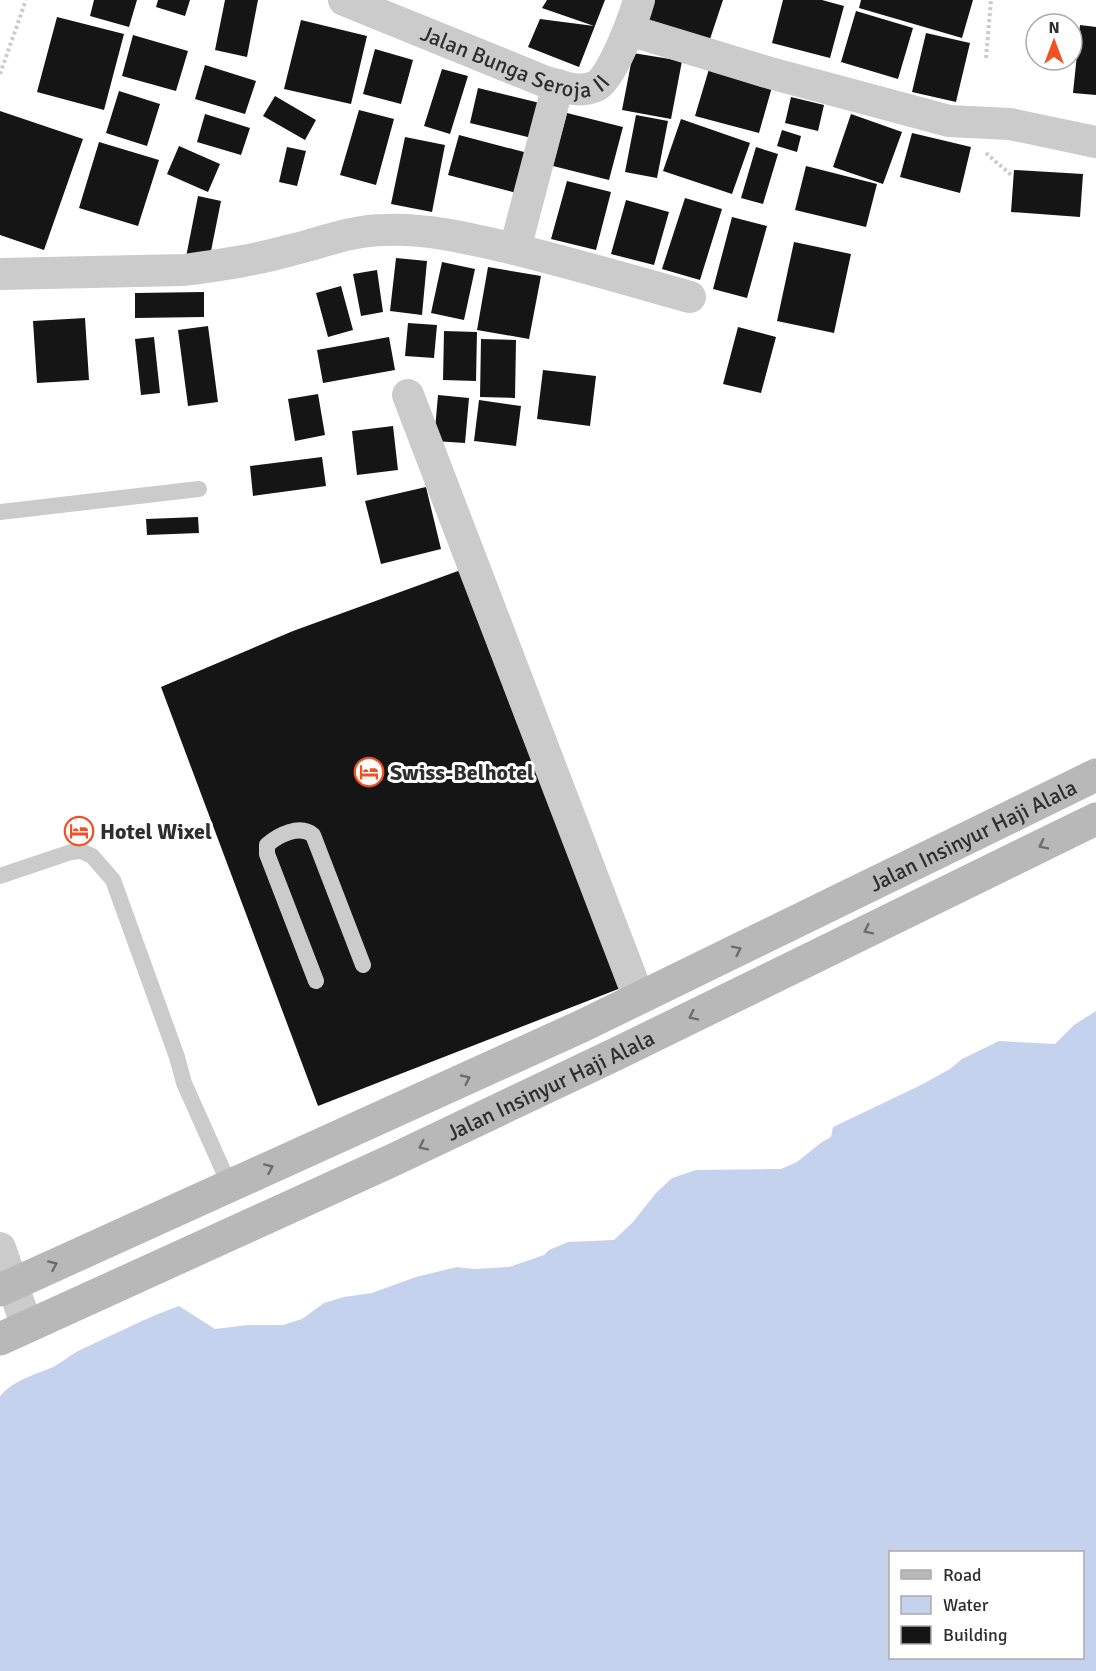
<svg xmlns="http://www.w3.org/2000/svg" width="1096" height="1671" font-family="Signika,sans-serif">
<rect width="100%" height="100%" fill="#fff"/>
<path fill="#c5d2ee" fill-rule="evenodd" d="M 1096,1011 L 1096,1671 L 0,1671 L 0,1396 C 14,1380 34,1375 53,1367 C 63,1362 71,1354 80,1350 C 113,1335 145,1318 179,1306 L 215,1329 L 248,1325 L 283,1325 L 302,1319 L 324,1303 L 344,1297 L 372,1293 L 416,1277 L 457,1267 L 474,1269 L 509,1267 L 544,1255 L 549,1250 L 568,1242 L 614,1240 L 633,1222 L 656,1193 L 672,1178 L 696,1170 L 781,1169 L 797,1162 L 822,1142 L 831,1137 L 833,1127 L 921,1085 L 950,1069 L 962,1059 L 999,1041 L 1055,1044 L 1074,1025 ZM 890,1552 L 1082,1552 L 1082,1658 L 890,1658 Z"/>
<path fill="#151515" d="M 94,0 L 137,0 L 129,27 L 90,16 Z
M 158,0 L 190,0 L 185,16 L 156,7 Z
M 225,0 L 258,0 L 247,57 L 215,50 Z
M 547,0 L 605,0 L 579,67 L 528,47 L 540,19 L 594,26 L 542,8 Z
M 649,0 L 723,0 L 708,45 L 641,23 Z
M 783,0 L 822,0 L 844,6 L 830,58 L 772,43 Z
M 861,0 L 973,0 L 962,38 L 859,8 Z
M 856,11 L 913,28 L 898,79 L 841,62 Z
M 57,17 L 124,34 L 104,110 L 37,92 Z
M 301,20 L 367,36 L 351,104 L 284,89 Z
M 1080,25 L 1096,27 L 1096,95 L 1073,93 Z
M 926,33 L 970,43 L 956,102 L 912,92 Z
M 133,35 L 188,51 L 176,91 L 122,76 Z
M 375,49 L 413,60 L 401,104 L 363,94 Z
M 633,53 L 682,61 L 671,119 L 622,110 Z
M 205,65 L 256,81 L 245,114 L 195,99 Z
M 442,69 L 468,76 L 450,134 L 424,126 Z
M 709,69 L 772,87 L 759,133 L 695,116 Z
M 478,88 L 544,104 L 536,139 L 470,123 Z
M 119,91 L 160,104 L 147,146 L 106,133 Z
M 275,96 L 316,120 L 305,140 L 263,116 Z
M 791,97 L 824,105 L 818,131 L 785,123 Z
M 359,110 L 394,119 L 376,185 L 340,175 Z
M 0,111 L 83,139 L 44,250 L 0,235 Z
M 567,113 L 623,127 L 609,180 L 553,166 Z
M 205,114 L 250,128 L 241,155 L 197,142 Z
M 851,114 L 902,132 L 883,184 L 833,167 Z
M 636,115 L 668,121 L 657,178 L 625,172 Z
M 681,119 L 750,143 L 732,194 L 663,171 Z
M 782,130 L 801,136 L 797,152 L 777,146 Z
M 912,133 L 971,147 L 960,193 L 900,177 Z
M 459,135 L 539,156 L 528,196 L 448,175 Z
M 405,137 L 445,145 L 432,212 L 391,204 Z
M 99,142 L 159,160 L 138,226 L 79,208 Z
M 179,146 L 220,164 L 208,192 L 167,174 Z
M 287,147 L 306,151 L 297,186 L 279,182 Z
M 756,147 L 778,154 L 763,204 L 741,198 Z
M 806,166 L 877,184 L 866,227 L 795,210 Z
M 1014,170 L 1083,174 L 1080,217 L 1011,212 Z
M 567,181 L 611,192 L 596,250 L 551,239 Z
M 198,196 L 221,201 L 209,261 L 186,257 Z
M 685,198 L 722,209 L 700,280 L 662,269 Z
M 626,200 L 669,212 L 654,265 L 611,254 Z
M 732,217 L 767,226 L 747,298 L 713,289 Z
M 794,242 L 851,254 L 834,333 L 777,321 Z
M 396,258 L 427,261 L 422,315 L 390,311 Z
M 442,262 L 475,269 L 464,320 L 431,313 Z
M 488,267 L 541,276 L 529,339 L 477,330 Z
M 377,270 L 383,312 L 361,316 L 353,274 Z
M 341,286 L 353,330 L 328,337 L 316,293 Z
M 204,292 L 204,317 L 135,318 L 135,293 Z
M 85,318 L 89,380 L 37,383 L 33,321 Z
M 408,323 L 437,325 L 434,358 L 405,356 Z
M 208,326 L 218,402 L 188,406 L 178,330 Z
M 738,327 L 776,337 L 761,393 L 723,384 Z
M 444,331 L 477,332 L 476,381 L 443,380 Z
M 154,337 L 160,393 L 141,395 L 135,339 Z
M 389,337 L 395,370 L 323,383 L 317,350 Z
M 481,339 L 516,340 L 515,398 L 480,397 Z
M 543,370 L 596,376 L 590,426 L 537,419 Z
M 318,394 L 325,435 L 295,441 L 288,399 Z
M 438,395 L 469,398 L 465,443 L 434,441 Z
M 479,400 L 521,406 L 516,446 L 474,441 Z
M 393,426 L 398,470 L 357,475 L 352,431 Z
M 322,457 L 326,486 L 253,496 L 250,466 Z
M 426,487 L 441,549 L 381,564 L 365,501 Z
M 198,517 L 199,533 L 147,535 L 146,519 Z
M 469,567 L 626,986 L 318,1106 L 161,687 L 293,631 Z"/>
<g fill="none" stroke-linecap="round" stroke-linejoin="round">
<path stroke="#cbcbcb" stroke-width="4" stroke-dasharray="3 3" stroke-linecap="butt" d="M 986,58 L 991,0
M 0,74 L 26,0
M 986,153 L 1011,175"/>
<path stroke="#cbcbcb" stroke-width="16" d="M 0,512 L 199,489
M 0,876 L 71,852 L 81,851 L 92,856 L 113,880 L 177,1057 L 184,1083 L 230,1186
M 316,981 L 267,854 L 267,845 C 278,835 300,824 313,835 L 363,965"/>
<g stroke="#cbcbcb" stroke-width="32">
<path id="s1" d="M 344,0 L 546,82 C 561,86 580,94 596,86 C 612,78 634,18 639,0"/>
<path d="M 629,30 L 770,73 L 949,121 L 1010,124 L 1096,142"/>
<path d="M 515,249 L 558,85"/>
<path d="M 0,274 L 184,270 C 221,265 256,260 291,250 C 321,243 353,230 384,230 C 425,228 467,238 506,247 C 568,262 629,280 690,297"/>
<path d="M 408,395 L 639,998"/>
<path d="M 0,1248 L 27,1327"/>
</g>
<g stroke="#b8b8b8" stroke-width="33">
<path id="s2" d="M 0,1290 L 582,1026 L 1096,775"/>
<path id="s3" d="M 0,1339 L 393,1160 L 616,1054 L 1096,819"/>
</g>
</g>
<defs><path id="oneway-chevron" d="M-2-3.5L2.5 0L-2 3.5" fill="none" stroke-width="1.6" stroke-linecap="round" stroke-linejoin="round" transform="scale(1.5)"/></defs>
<g stroke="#6c6c6c">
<use href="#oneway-chevron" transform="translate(1043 845) rotate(154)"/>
<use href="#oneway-chevron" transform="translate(868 930) rotate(154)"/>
<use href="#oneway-chevron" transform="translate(737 950) rotate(-26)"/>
<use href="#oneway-chevron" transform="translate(693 1016) rotate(154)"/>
<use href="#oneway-chevron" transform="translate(466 1079) rotate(-25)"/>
<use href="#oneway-chevron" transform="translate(423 1146) rotate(154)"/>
<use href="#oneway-chevron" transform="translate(269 1168) rotate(-24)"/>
<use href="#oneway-chevron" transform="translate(53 1265) rotate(-24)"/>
</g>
<defs>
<g id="hotel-ring" transform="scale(1.5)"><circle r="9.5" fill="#fff" stroke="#f25123" stroke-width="1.5"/><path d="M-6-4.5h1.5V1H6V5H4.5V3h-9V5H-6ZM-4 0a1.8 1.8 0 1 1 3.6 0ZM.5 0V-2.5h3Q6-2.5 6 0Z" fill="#f25123"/></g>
</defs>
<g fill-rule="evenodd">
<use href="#hotel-ring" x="369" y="772"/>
<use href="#hotel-ring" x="79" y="831"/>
</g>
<g text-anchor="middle" stroke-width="6" stroke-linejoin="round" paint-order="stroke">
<g font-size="22" fill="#2e2e2e" stroke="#fff">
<text dy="8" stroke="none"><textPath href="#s1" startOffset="183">Jalan Bunga Seroja II</textPath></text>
<text dy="8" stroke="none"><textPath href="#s2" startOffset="1074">Jalan Insinyur Haji Alala</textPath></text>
<text dy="8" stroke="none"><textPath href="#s3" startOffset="606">Jalan Insinyur Haji Alala</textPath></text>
</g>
<g font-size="22" font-weight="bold" fill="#2e2e2e" stroke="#fff" text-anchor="start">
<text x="390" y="780">Swiss-Belhotel</text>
<text x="100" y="839">Hotel Wixel</text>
</g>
</g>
<rect x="889" y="1551" width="195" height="108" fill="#ffffff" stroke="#ababab" stroke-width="1.5"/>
<rect x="901" y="1570" width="30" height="9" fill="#b8b8b8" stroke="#ababab" stroke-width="1.5"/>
<text x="943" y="1581" font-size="18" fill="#2e2e2e">Road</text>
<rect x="901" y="1596" width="30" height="18" fill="#c5d2ee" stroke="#ababab" stroke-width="1.5"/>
<text x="943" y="1611" font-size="18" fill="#2e2e2e">Water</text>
<rect x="901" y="1626" width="30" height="18" fill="#151515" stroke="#ababab" stroke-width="1.5"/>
<text x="943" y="1641" font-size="18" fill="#2e2e2e">Building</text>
<g transform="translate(1054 42)"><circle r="28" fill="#ffffff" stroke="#ababab" stroke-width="1.5"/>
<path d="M0-4.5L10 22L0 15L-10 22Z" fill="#f25123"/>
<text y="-9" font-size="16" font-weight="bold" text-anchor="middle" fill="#2e2e2e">N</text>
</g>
</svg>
